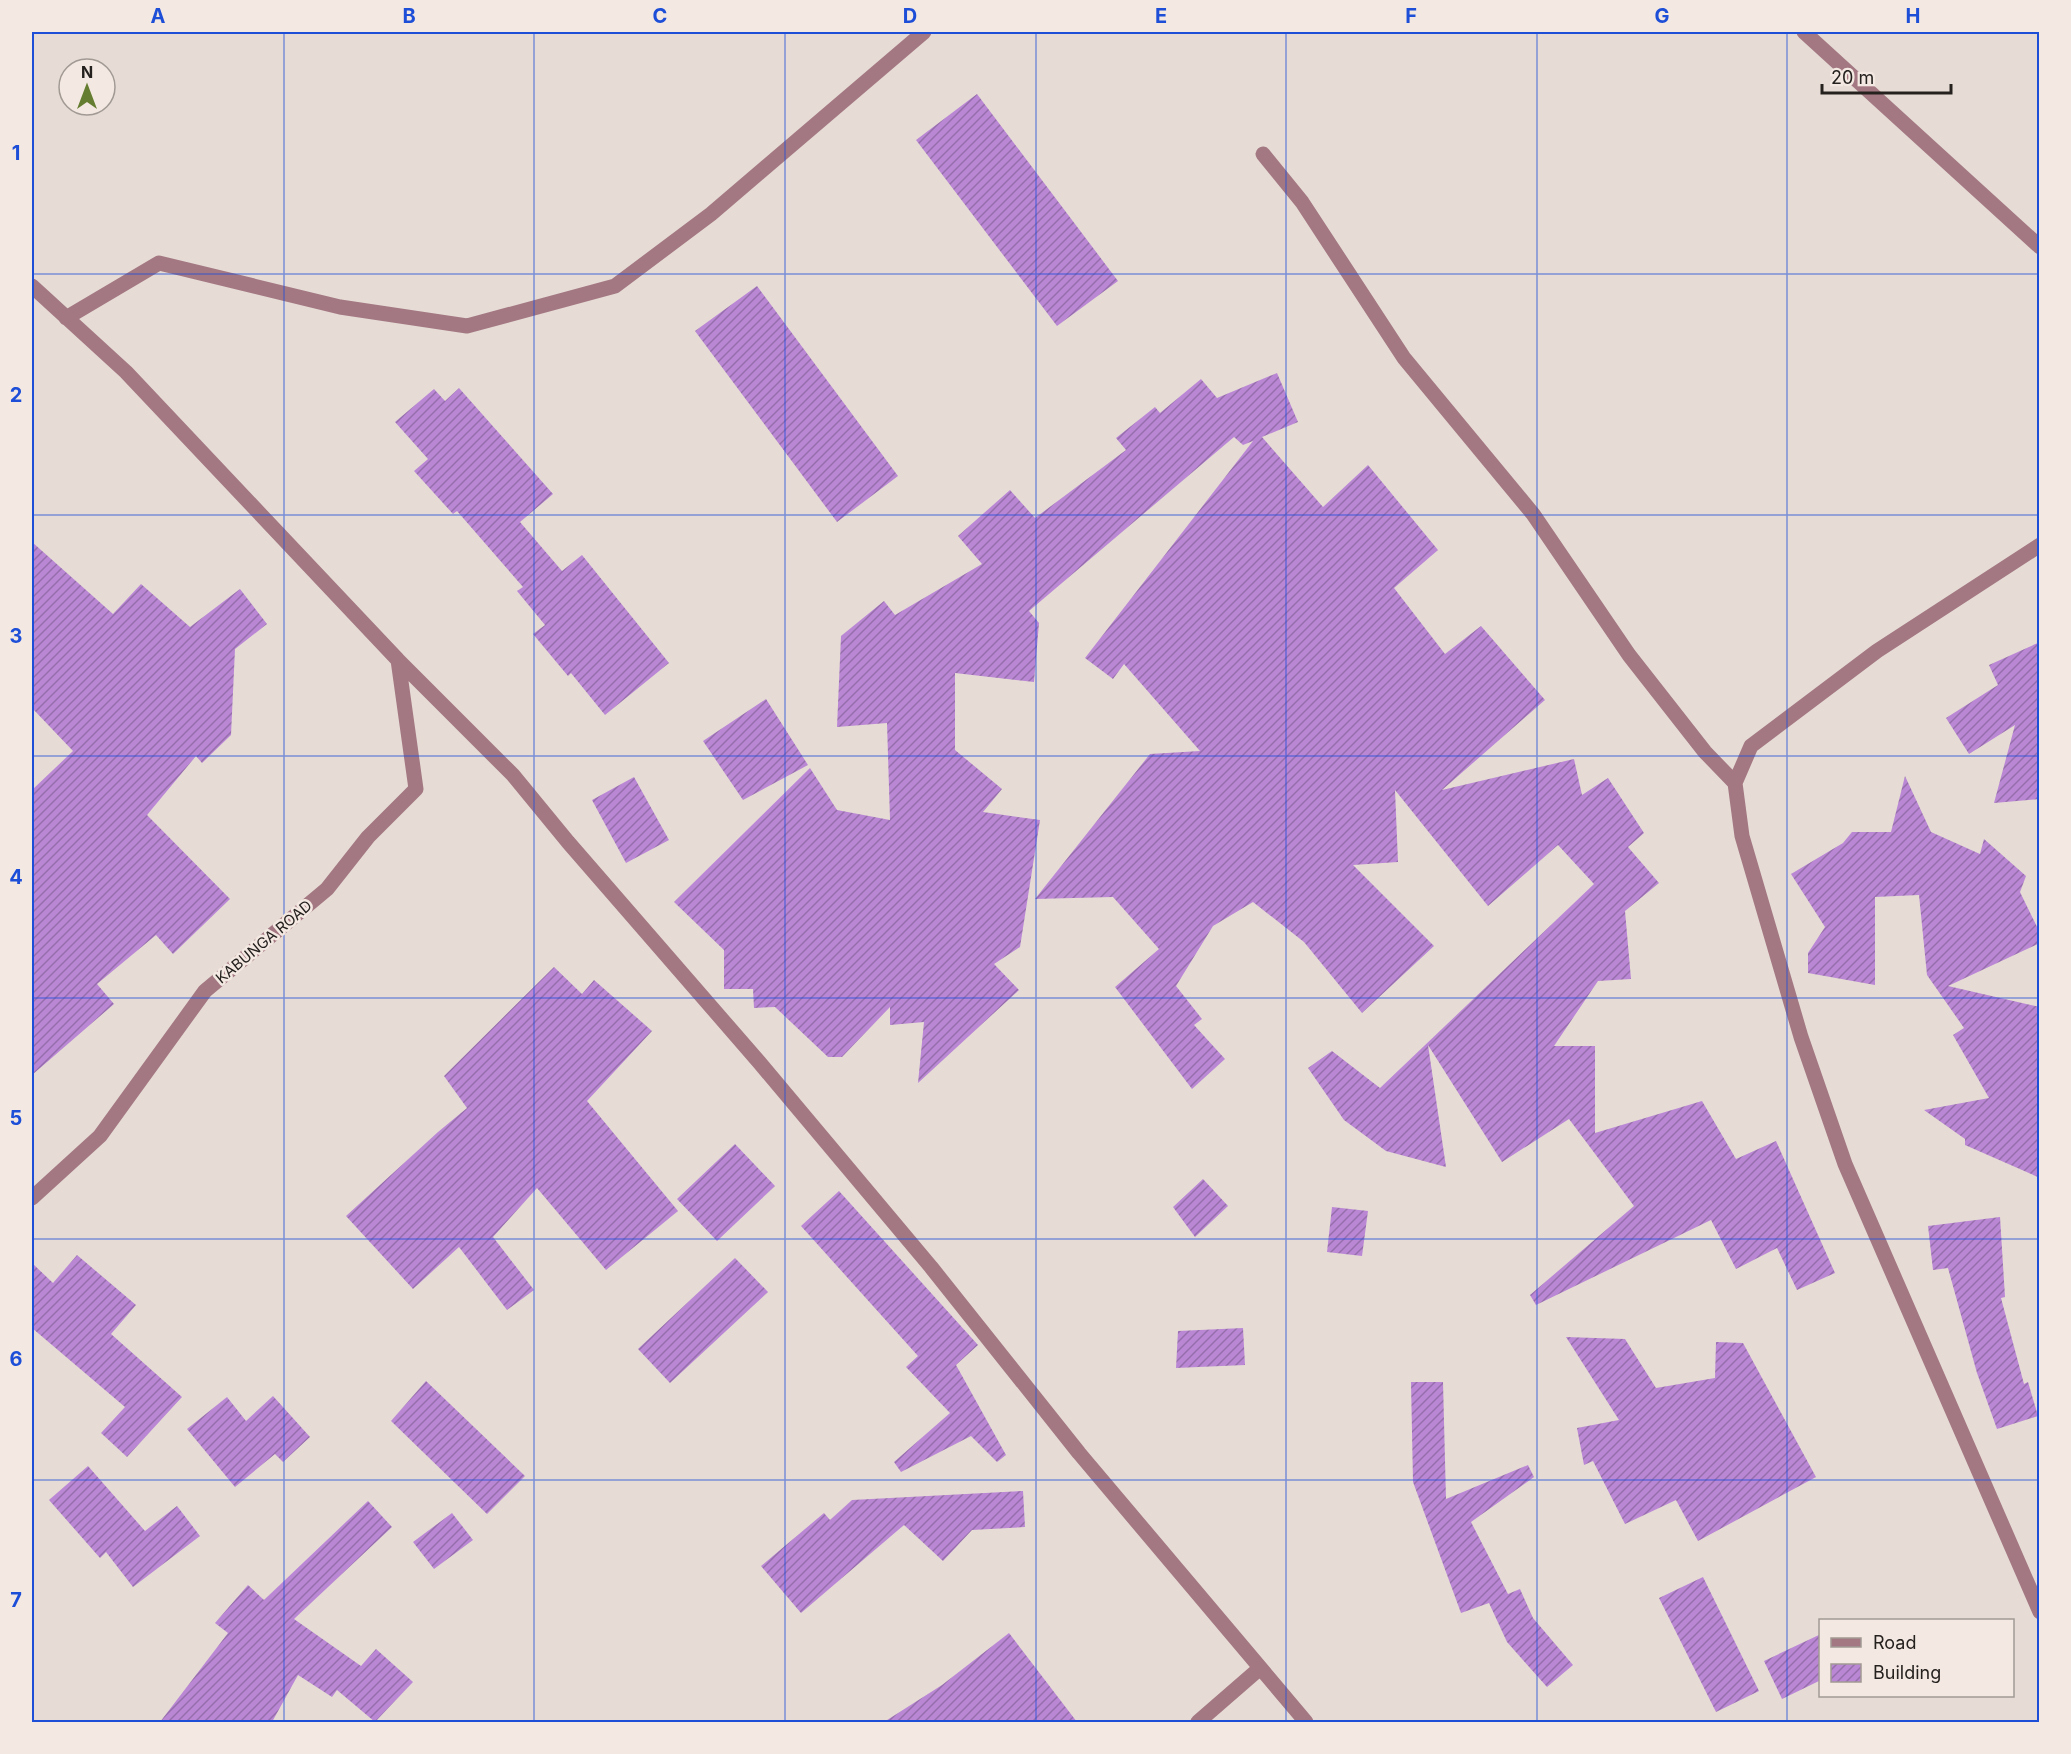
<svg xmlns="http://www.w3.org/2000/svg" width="2071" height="1754" font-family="Inter,sans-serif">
<defs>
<pattern id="building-hatch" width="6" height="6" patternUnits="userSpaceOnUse" patternTransform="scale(1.5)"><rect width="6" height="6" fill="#ba87d5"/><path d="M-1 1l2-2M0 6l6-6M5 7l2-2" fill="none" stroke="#976eac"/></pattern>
</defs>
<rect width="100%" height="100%" fill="#e6dcd5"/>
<path fill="url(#building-hatch)" d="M 977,94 L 1118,281 L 1057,326 L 916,140 Z
M 757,286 L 898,476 L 837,522 L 695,331 Z
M 1277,373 L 1298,422 L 1262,437 L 1323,507 L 1368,465 L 1438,550 L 1394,588 L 1445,654 L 1481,626 L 1545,700 L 1442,790 L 1574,759 L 1582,795 L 1608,778 L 1644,833 L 1628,847 L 1659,883 L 1625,911 L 1631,979 L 1598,981 L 1554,1046 L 1595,1046 L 1595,1133 L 1702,1101 L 1736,1159 L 1776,1141 L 1835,1273 L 1797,1290 L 1777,1248 L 1736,1269 L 1711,1220 L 1536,1305 L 1530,1295 L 1634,1206 L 1569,1119 L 1502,1162 L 1428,1045 L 1446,1167 L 1386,1151 L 1344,1120 L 1308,1068 L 1332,1051 L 1380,1088 L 1594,884 L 1558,845 L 1488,906 L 1395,790 L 1398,862 L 1353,865 L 1434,946 L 1362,1013 L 1304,942 L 1253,902 L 1213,926 L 1176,986 L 1202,1019 L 1194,1025 L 1225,1059 L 1192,1089 L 1115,987 L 1159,949 L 1113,897 L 1035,899 L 1150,754 L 1200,751 L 1124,664 L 1113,679 L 1085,658 L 1253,441 L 1243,445 L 1234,437 L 1029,611 L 1039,623 L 1034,682 L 955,673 L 955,750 L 1002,789 L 983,812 L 1040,820 L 1020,947 L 994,964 L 1019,990 L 918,1083 L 924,1022 L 890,1025 L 890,1007 L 842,1057 L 828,1057 L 775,1007 L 754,1008 L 753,989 L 724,989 L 724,950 L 674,902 L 810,768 L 837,810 L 890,820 L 887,723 L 837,727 L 841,636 L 884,601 L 895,615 L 982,564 L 958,536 L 1010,490 L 1035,518 L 1126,450 L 1116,438 L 1155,407 L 1160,413 L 1201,379 L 1217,398 Z
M 459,388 L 553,494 L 520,522 L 562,571 L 582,555 L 669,663 L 605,715 L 571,673 L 568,676 L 533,634 L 545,625 L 517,591 L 523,587 L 457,511 L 453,514 L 414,471 L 428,459 L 395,422 L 434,389 L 445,401 Z
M 32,542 L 113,614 L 141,584 L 190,627 L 240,589 L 267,624 L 235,649 L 231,735 L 202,763 L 196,756 L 147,815 L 230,899 L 173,954 L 156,935 L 97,984 L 114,1004 L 32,1075 L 32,790 L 73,751 L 32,708 Z
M 2040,642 L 2040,799 L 1994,803 L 2015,725 L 1969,754 L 1946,718 L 1998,685 L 1989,665 Z
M 766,699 L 808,765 L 743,800 L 703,741 Z
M 1905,776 L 1931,832 L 1980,854 L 1984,839 L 2026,876 L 2020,892 L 2040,933 L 2040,943 L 1948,986 L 2040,1007 L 2040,1178 L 1965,1145 L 1965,1139 L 1924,1110 L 1989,1098 L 1953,1035 L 1964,1028 L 1927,975 L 1919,895 L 1875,897 L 1875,985 L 1808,973 L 1808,953 L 1825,927 L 1791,874 L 1843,843 L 1852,832 L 1891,832 Z
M 634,777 L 669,840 L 626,863 L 592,800 Z
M 554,967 L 582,994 L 594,980 L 652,1031 L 587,1101 L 678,1211 L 606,1270 L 537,1188 L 493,1237 L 534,1290 L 507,1310 L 459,1247 L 413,1289 L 346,1216 L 438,1132 L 467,1108 L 444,1076 Z
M 735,1144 L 775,1186 L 717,1241 L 677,1199 Z
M 1203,1179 L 1228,1206 L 1195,1237 L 1173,1207 Z
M 839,1191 L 978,1345 L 956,1365 L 1006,1455 L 997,1462 L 971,1436 L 901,1472 L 894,1462 L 950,1413 L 906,1367 L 918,1356 L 801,1226 Z
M 1332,1207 L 1368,1211 L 1362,1256 L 1327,1252 Z
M 2000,1217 L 2005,1297 L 2001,1298 L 2024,1384 L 2028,1382 L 2038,1416 L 1997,1429 L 1977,1373 L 1948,1268 L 1933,1270 L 1928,1226 Z
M 77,1255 L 136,1305 L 111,1334 L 182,1397 L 127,1457 L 101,1433 L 125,1407 L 32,1328 L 32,1263 L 53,1283 Z
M 735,1258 L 768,1292 L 670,1383 L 638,1349 Z
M 1243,1328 L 1245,1365 L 1176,1368 L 1178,1331 Z
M 1566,1337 L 1625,1339 L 1656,1388 L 1715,1378 L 1716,1342 L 1743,1343 L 1816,1477 L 1698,1541 L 1676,1500 L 1625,1524 L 1593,1461 L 1584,1465 L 1577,1428 L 1619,1420 Z
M 426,1381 L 525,1476 L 487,1514 L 391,1421 Z
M 1411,1382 L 1443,1382 L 1446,1499 L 1528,1465 L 1534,1477 L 1471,1522 L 1508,1594 L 1520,1589 L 1533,1618 L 1573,1665 L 1547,1687 L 1507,1642 L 1489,1603 L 1461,1613 L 1413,1482 Z
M 273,1396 L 310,1437 L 283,1462 L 275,1454 L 235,1487 L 187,1429 L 227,1397 L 246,1421 Z
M 88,1466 L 145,1531 L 177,1506 L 200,1536 L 133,1587 L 106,1552 L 100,1558 L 49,1500 Z
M 1023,1491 L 1025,1527 L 972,1530 L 943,1561 L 904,1525 L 801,1613 L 761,1566 L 824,1513 L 830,1520 L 852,1500 Z
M 368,1501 L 392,1527 L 294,1619 L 361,1666 L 376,1649 L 413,1682 L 375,1722 L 337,1690 L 332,1697 L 298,1675 L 272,1722 L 160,1722 L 228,1633 L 215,1623 L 248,1585 L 264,1600 Z
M 452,1513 L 473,1540 L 434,1569 L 413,1542 Z
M 1703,1577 L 1759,1691 L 1716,1712 L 1659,1598 Z
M 1009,1633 L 1077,1722 L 884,1722 L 942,1685 Z
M 1821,1634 L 1821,1680 L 1782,1699 L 1764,1661 Z"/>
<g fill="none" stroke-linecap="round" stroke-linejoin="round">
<path stroke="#a47883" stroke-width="15" d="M 1804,32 L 2040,247
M 1263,154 L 1302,202 L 1404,358 L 1533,514 L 1629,655 L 1705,752 L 1735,783
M 32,286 L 126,372 L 398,660 L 513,775 L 568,842 L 759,1062 L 931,1267 L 1079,1453 L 1306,1722
M 66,318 L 159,263 L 340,307 L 467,326 L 615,286 L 711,214 L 924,32
M 2040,545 L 1877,651 L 1751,746 L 1735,783 L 1742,836 L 1801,1037 L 1845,1164 L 2040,1612
M 32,1198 L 100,1136 L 205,991 L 327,889 L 368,837 L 416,789 L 398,660
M 1198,1722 L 1259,1669"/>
</g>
<path fill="none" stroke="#1d4ed8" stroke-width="1.5" stroke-opacity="0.55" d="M 284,32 L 284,1722M 534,32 L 534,1722M 785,32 L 785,1722M 1036,32 L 1036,1722M 1286,32 L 1286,1722M 1537,32 L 1537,1722M 1787,32 L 1787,1722M 32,274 L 2040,274M 32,515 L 2040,515M 32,756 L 2040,756M 32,998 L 2040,998M 32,1239 L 2040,1239M 32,1480 L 2040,1480"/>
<g text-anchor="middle" stroke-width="5" stroke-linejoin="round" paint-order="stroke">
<g font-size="15" fill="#25211f" stroke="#f4e9e2">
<text transform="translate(264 942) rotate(-40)" y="5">KABUNGA ROAD</text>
</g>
</g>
<rect width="2071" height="1754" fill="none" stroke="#f4e9e2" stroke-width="66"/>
<rect x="1819" y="1619" width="195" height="78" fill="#f4e9e2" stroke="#a19994" stroke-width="1.5"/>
<rect x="1831" y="1638" width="30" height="9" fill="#a47883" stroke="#a19994" stroke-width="1.5"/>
<text x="1873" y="1649" font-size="18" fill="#25211f">Road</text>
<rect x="1831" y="1664" width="30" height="18" fill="url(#building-hatch)" stroke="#a19994" stroke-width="1.5"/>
<text x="1873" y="1679" font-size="18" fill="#25211f">Building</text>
<g transform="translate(87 87)"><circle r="28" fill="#f4e9e2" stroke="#a19994" stroke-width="1.5"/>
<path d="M0-4.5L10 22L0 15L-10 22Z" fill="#657d30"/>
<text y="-9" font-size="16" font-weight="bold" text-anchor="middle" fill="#25211f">N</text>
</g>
<path d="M1822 84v9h129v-9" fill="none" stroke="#25211f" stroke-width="3"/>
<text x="1831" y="84" font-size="18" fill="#25211f" stroke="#f4e9e2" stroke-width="4.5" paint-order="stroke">20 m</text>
<rect x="33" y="33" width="2005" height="1688" fill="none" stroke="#1d4ed8" stroke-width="2"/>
<g font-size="20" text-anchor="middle" font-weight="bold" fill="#1d4ed8">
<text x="158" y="23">A</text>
<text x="409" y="23">B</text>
<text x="660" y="23">C</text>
<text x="910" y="23">D</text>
<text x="1161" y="23">E</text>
<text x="1411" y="23">F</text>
<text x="1662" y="23">G</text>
<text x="1913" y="23">H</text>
<text x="16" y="160">1</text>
<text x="16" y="402">2</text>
<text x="16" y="643">3</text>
<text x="16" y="884">4</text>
<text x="16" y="1125">5</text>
<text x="16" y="1366">6</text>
<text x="16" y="1607">7</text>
</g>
</svg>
